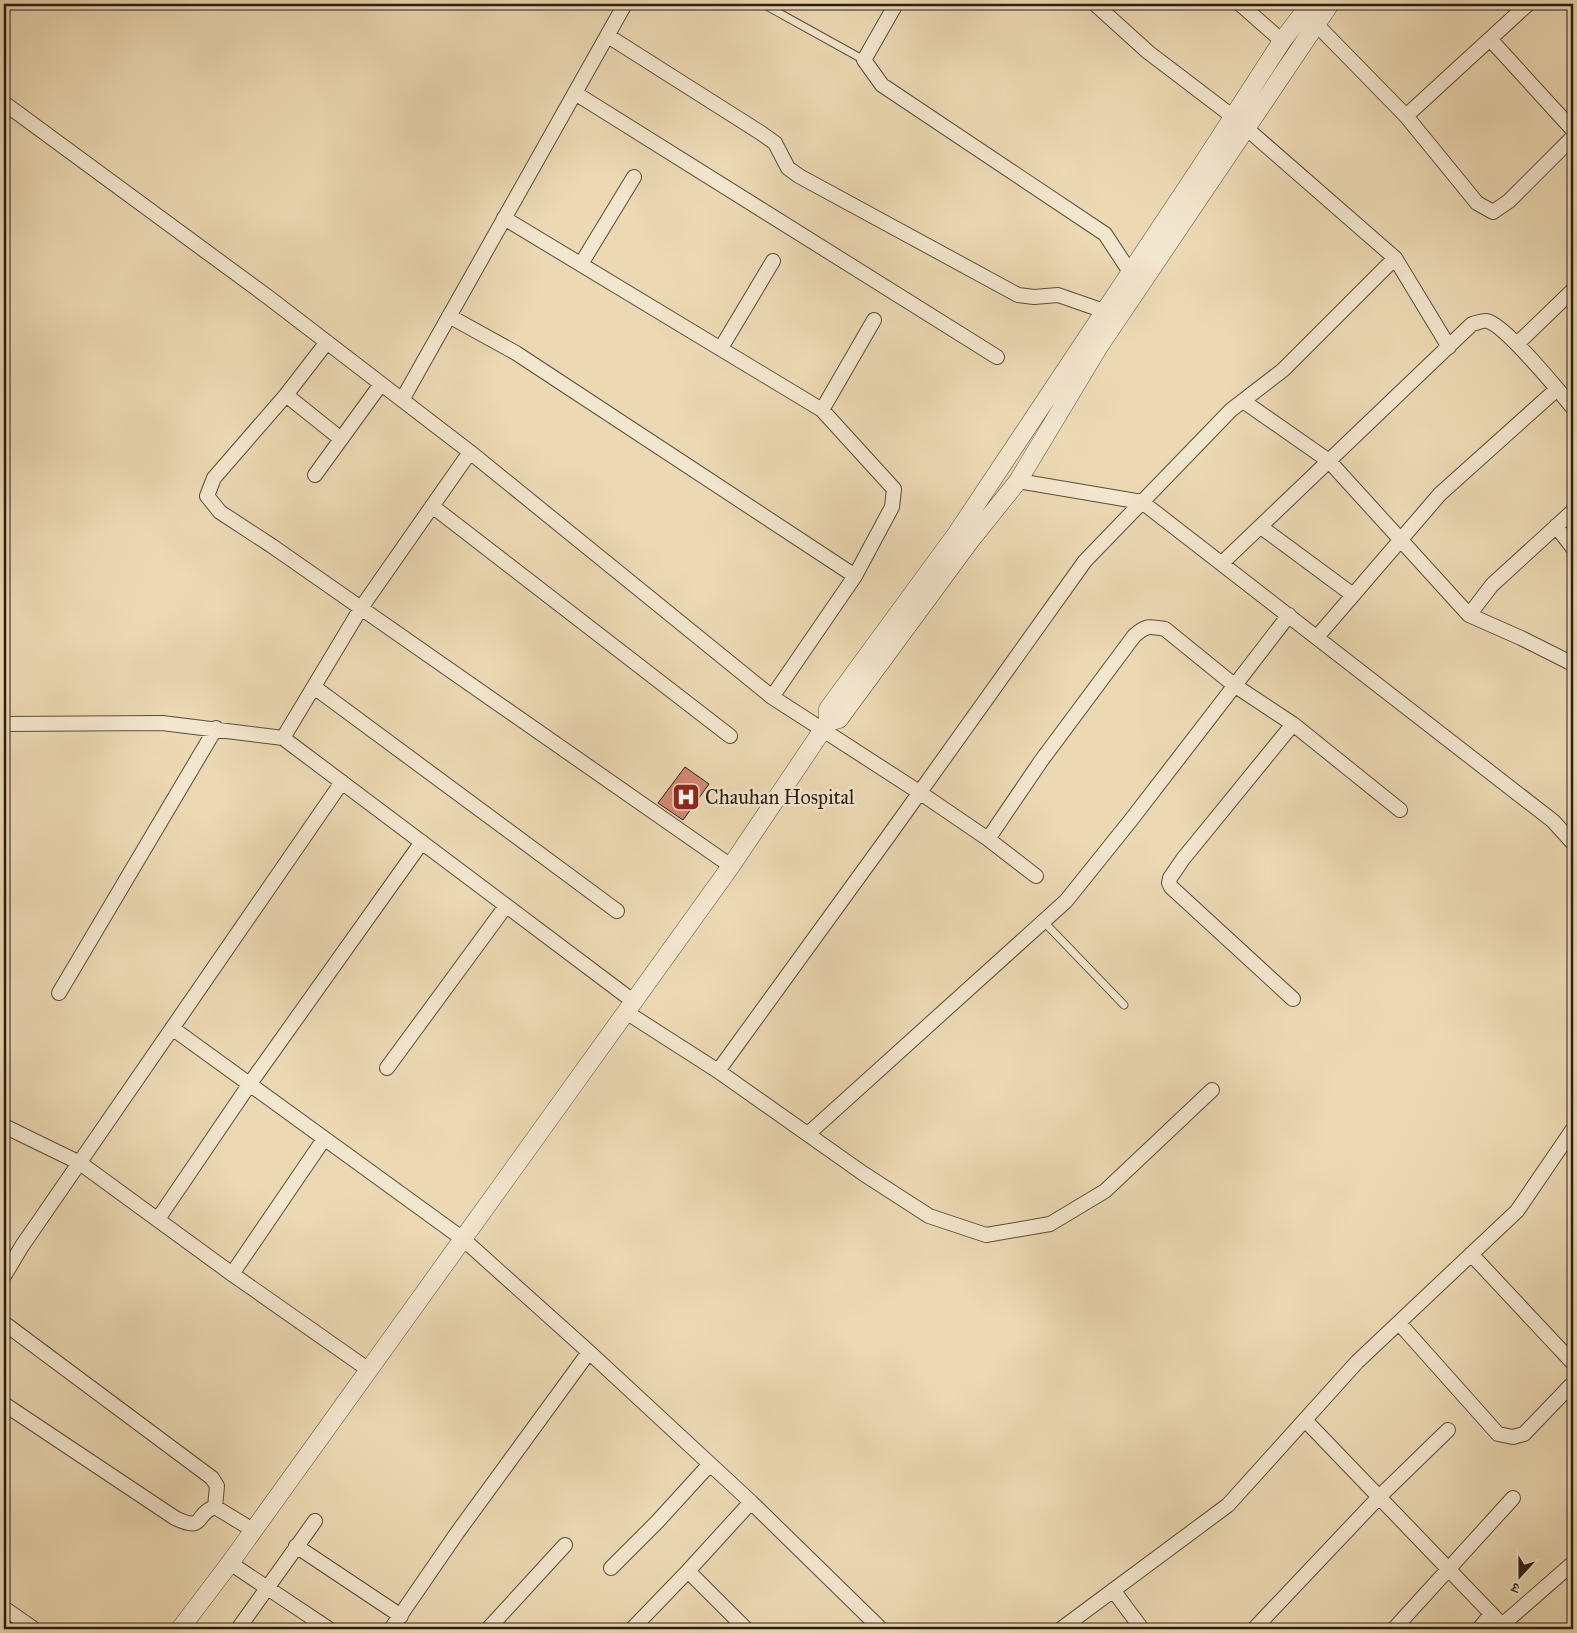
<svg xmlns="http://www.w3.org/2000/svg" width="1577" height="1633" font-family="'IM FELL Great Primer','Noto Serif Devanagari',serif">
<rect width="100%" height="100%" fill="#ecd9b4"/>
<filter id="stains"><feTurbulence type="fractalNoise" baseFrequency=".004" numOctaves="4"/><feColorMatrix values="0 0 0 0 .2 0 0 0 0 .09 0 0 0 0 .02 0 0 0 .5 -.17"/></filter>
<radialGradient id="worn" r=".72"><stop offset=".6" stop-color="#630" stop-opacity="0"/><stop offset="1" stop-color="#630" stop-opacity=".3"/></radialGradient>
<path fill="#d58878" stroke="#2a1e12" d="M 685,767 L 709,784 L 683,820 L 658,803 Z"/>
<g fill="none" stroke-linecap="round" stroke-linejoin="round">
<g stroke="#5a4d3a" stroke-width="9">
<path id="service" d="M 763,4 L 864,60
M 1044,922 L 1124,1005"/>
</g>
<g stroke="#5a4d3a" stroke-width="16">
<path id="minor" d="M 896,4 L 864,60 L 882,85 L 1105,234 L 1130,272
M 1095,4 L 1148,52 L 1232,116
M 1240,4 L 1282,41
M 1316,24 L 1406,116 L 1477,203 L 1493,212 L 1509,201 L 1573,137
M 608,36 L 761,133 L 775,143 L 788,168 L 799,176 L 1018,295 L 1034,297 L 1058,295 L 1104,311 L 1113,316
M 1490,39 L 1573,130
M 575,93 L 997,357
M 4,103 L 268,297 L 470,452 L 772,697 L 919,792 L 988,839 L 1036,876
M 1406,116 L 1528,4
M 1246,128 L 1395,258 L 1449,347
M 504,218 L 822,410 L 894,489 L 892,507 L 855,576 L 772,697
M 581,264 L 634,177
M 449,316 L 516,353 L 855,576
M 327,342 L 286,395 L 214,478 L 207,496 L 220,512 L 272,546 L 731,866
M 1517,344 L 1573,290
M 721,348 L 773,261
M 286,395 L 341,439
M 402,400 L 625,4
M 1243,401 L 1329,461 L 1469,615 L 1521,638 L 1573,664
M 822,410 L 874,320
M 315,475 L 381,384
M 1018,481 L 1142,502 L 1553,821 L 1573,843
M 432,506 L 730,736
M 1556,526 L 1573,548
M 1261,527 L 1353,595
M 1222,563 L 1472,324 C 1477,323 1483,320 1487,321 C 1505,325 1560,392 1573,408
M 1469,615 L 1492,585 L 1573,511
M 1317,637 L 1440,494 L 1557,389
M 314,687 L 617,911
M 4,724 L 162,723 L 283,738 L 633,1001
M 283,738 L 361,608 L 470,452
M 988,839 L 1041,761 L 1134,636 C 1146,625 1149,626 1165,629 L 1234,685 L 1293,724 L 1400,810
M 59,993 L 216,728
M 1293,999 L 1171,887 L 1169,883 L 1170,878 L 1183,859 L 1293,724
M 626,1012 L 718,1071 L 864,1174 L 929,1216 L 986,1235 L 1050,1224 L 1105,1191 L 1212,1090
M 172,1028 L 463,1239 L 589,1352 L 751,1502 L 881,1629
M 387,1068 L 506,906
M 718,1071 L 890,834 L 1085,561 L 1231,410 L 1283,370 L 1395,258
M 4,1126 L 80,1163 L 232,1274 L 369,1370
M 808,1134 L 1066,901 L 1131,820 L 1289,615
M 158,1219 L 249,1085 L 422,842
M 1471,1254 L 1573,1363
M 232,1274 L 324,1139
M 4,1276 L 22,1246 L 342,782
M 4,1323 L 212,1478 L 217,1486 L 215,1507
M 1399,1323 L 1498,1434 L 1513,1437 L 1524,1434 L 1573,1383
M 4,1404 L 175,1518 C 206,1533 194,1513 215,1507 L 253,1530
M 1305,1420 L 1506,1629
M 296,1546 L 401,1616
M 230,1563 L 329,1629
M 611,1568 L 658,1521 L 710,1464
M 688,1571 L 746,1629
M 1113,1590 L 1142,1629
M 4,1608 L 34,1629
M 1502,1625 L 1573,1563
M 238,1629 L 315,1521
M 391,1629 L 457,1533 L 589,1352
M 488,1629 L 565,1545
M 632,1629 L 688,1571 L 751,1502
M 1061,1629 L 1228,1505 L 1357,1362 L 1517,1211 L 1573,1129
M 1254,1629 L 1379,1497 L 1448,1430
M 1394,1629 L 1513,1498
M 1479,1629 L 1491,1614"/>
</g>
<g stroke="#5a4d3a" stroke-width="19">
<path id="tertiary" d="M 828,722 L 839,719 L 970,541 L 1018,481 L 1098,348 L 1330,4
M 180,1629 L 230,1563 L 731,866 L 828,722 L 828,709 L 957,533 L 1200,168 L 1282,41 L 1310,4"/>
</g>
<use href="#service" stroke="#f3e6ce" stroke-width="7"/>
<use href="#minor" stroke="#f3e6ce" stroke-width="14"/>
<use href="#tertiary" stroke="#f3e6ce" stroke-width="18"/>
</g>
<defs>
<g id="hospital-square" transform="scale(1.4375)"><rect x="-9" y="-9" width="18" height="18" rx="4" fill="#8f2418" stroke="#f3e6ce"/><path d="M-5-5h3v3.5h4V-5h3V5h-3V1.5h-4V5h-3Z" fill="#fff"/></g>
</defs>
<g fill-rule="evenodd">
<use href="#hospital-square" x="686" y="797"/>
</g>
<g text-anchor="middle" stroke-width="5" stroke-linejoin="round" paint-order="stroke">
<g font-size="20" fill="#2a1e12" stroke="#f3e6ce" text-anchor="start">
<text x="705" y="804">Chauhan Hospital</text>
</g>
</g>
<rect width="1577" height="1633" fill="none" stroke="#ecd9b4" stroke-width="20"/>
<rect x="5" y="5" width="1567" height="1623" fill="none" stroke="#2a1e12" stroke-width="2.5"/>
<rect x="10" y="10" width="1557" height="1613" fill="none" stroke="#2a1e12"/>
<g transform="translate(1520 1576) rotate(201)" stroke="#f3e6ce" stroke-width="4" paint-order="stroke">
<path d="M0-4L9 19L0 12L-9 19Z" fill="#2a1e12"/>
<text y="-8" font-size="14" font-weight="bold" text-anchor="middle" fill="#2a1e12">उ</text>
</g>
<rect width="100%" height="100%" filter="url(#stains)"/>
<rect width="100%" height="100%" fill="url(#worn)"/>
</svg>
